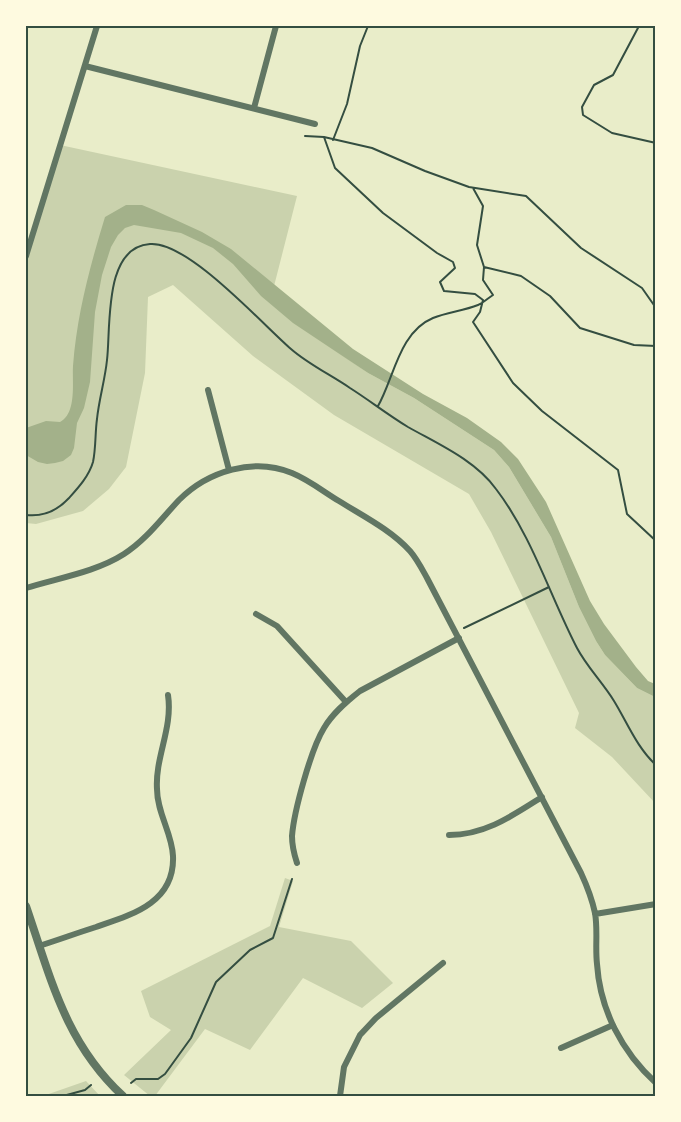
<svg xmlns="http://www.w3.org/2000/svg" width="681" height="1122" font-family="'Asap Condensed',sans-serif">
<rect width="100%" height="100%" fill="#e9edc9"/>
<path fill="#cad2ad" d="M 60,145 L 297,196 L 272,294 L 332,348 L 368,373 L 414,398 L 494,450 L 509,467 L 551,537 L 579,607 L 596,641 L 605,655 L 637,688 L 655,697 L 655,803 L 612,757 L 575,728 L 579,713 L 491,532 L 469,494 L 334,415 L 253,356 L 173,285 L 148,297 L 145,373 L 126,467 L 109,489 L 83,511 L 36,524 L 26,523 L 26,256 Z
M 285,878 L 293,881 L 279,927 L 351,941 L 393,983 L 362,1008 L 303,978 L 250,1050 L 205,1029 L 155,1096 L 150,1096 L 124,1075 L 171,1030 L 150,1017 L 141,991 L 270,926 Z
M 86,1081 L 100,1096 L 43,1096 Z"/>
<path fill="#a3b18a" d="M 126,205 L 142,205 L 154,210 L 202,232 L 231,249 L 353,349 L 423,394 L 467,418 L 501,442 L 518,459 L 546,502 L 590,601 L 604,624 L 636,667 L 648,681 L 655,684 L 655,697 L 637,688 L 605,655 L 596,641 L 579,607 L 551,537 L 509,467 L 494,450 L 414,398 L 368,373 L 293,323 L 261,296 L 233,264 L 213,248 L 181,233 L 134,225 L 125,228 L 118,235 L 111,247 L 102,275 L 95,312 L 90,382 L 84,408 L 77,423 L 74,448 L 71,455 L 63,461 L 55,463 L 47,464 L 38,462 L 26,455 L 26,428 L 46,421 L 60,422 C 77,413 72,382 73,366 C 77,314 90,266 105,217 Z"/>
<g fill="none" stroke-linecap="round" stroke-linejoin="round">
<path stroke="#344e41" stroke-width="2" d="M 639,26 L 613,75 L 594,85 L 582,107 L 583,115 L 612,133 L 656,143
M 305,136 L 324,137 L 372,148 L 425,171 L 469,187 L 526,196 L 581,248 L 642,288 L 656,308
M 324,137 L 335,168 L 383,213 L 437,253 L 453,262 L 455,268 L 440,282 L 444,291 L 475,294 L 483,300 L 480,312 L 473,322 L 513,383 L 542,411 L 618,470 L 627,514 L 656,541
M 333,140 L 347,104 L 360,46 L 368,26
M 473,188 L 483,206 L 477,245 L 484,267
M 378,406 C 394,378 399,332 433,318 C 448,312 463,311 478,305 C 483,303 488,298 493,295 L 483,280 L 484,267 L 521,276 L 550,296 L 580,328 L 634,345 L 656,346
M 26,515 C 43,517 57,511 69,498 C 78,488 89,476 93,462 C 96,448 95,433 97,419 C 99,399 105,380 107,360 C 111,328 103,247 150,244 C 188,241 262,324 291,349 C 308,364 331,375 350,388 C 369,400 388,415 408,427 C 438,444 475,460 496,489 C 532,536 550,596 577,648 C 587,667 603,683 614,701 C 627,722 637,748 656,765
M 464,628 L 549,587
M 131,1083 L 136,1079 L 158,1079 L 165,1074 L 191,1038 L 216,982 L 250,950 L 273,938 L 292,879
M 63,1096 L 85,1090 L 91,1085"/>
<path stroke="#617663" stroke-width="6" d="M 85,66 L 315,124
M 254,108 L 276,26
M 26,256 L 97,26
M 208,390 L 229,470
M 26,588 C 58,578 96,572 124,554 C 146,540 162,518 179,500 C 208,471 254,457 292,473 C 309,480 324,492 339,501 C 363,516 391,530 410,551 C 417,559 422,569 427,578 L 581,873 C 587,886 592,899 595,913 C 598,930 595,947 597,964 C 600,1010 622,1052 656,1083
M 256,614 L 277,626 L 346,702
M 449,835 C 485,835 512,816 542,797
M 297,863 C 294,854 292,846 292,836 C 294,811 311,749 324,728 C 333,713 346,702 360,691 L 459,638
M 595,914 L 656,904
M 39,946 C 58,940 77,933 96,927 C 131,915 175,903 173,856 C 172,833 157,813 157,789 C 155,757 173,728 168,695
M 561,1048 L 613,1025
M 340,1096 L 344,1067 L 360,1035 L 376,1018 L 443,963"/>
<path stroke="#617663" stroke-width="8" d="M 26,906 C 51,979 65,1042 123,1096"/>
</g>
<rect width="681" height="1122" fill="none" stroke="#fefae0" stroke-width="54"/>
<rect x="27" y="27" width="627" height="1068" fill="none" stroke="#344e41" stroke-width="2"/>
</svg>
